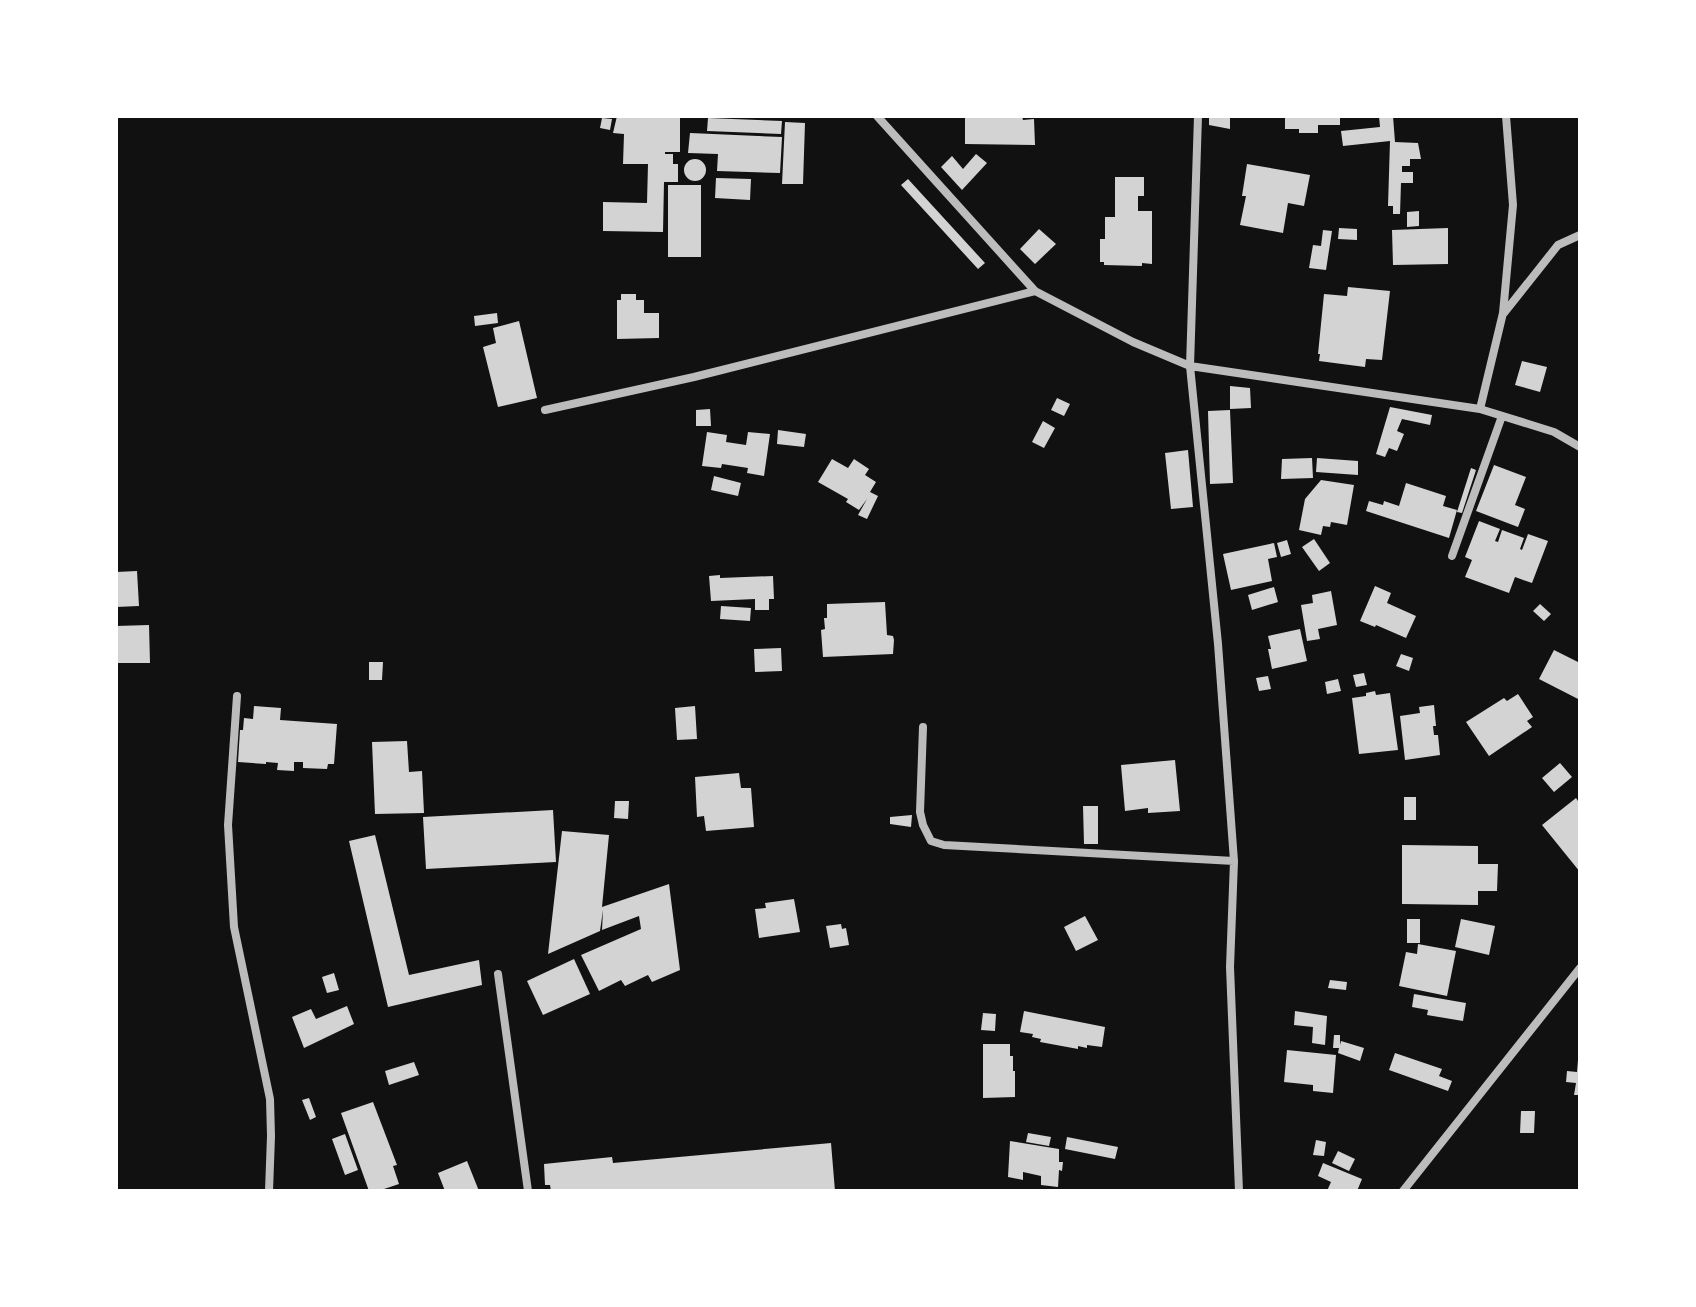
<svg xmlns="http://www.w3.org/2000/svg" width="1696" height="1307" font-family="'Archivo Narrow',sans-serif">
<rect width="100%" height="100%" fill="#111"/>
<path fill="#d3d3d3" d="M 617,116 L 680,116 L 680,152 L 665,152 L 665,154 L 673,154 L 673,164 L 678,164 L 678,182 L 664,182 L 663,232 L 603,231 L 603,202 L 647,203 L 648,164 L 623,164 L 624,134 L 613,133 Z
M 965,116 L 1022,116 L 1023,120 L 1034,119 L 1035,145 L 965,144 Z
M 1209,116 L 1230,116 L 1230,129 L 1209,125 Z
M 1285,116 L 1340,116 L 1340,125 L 1318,125 L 1318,133 L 1299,133 L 1299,129 L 1285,129 Z
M 1379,116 L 1393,116 L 1395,142 L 1418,143 L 1421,159 L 1410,159 L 1410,166 L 1402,166 L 1402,172 L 1413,172 L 1413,183 L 1401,183 L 1400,214 L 1393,214 L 1393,206 L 1388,206 L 1390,141 L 1343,146 L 1341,131 L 1380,127 Z
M 602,118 L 612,119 L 610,130 L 600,128 Z
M 708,118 L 782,121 L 781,134 L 707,131 Z
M 785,122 L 805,123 L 803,184 L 782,184 Z
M 690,133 L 782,137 L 780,173 L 717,171 L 718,154 L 688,153 Z
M 976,154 L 987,163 L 962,190 L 941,167 L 952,156 L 963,169 Z
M684 170a11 11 0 1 1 22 0a11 11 0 1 1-22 0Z
M 1247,164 L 1310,175 L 1304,206 L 1288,203 L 1283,233 L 1240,225 L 1246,196 L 1242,196 Z
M 1115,177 L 1144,177 L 1144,196 L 1138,196 L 1138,211 L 1152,211 L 1152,264 L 1142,263 L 1142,266 L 1104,265 L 1104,262 L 1100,262 L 1100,239 L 1105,239 L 1105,217 L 1115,217 Z
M 716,178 L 751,179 L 750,200 L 715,198 Z
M 908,179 L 985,263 L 978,269 L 901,185 Z
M 668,185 L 701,185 L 701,257 L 668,257 Z
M 1419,211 L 1419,226 L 1407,227 L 1407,212 Z
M 1339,228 L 1357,229 L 1357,240 L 1338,239 Z
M 1448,228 L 1448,264 L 1393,265 L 1392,230 Z
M 1039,229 L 1056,244 L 1035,264 L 1020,249 Z
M 1323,230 L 1332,231 L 1326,270 L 1309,268 L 1313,245 L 1321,246 Z
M 1348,287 L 1390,291 L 1382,360 L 1366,359 L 1365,367 L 1319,361 L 1320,354 L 1318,354 L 1324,294 L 1347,296 Z
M 621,294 L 636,294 L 636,300 L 644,300 L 644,313 L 659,313 L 659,338 L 617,339 L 617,300 L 621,300 Z
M 497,313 L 498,323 L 475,326 L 474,316 Z
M 519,321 L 537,398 L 498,407 L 483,347 L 496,343 L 493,328 Z
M 1522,361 L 1547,367 L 1540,392 L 1515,385 Z
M 1230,386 L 1250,388 L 1251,408 L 1230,409 Z
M 1057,398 L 1070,404 L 1064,416 L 1051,410 Z
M 1390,407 L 1432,415 L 1430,425 L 1402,419 L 1397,431 L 1404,434 L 1397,451 L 1389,448 L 1385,457 L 1376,454 Z
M 710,409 L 711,426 L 696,426 L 696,410 Z
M 1230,410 L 1233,483 L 1210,484 L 1208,411 Z
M 1043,421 L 1055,428 L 1044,448 L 1032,442 Z
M 778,430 L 806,434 L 804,447 L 777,444 Z
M 707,432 L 727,435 L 726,442 L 746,445 L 748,432 L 770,434 L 764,476 L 747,473 L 748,468 L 722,464 L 721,468 L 702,466 Z
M 1188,450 L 1193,507 L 1171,509 L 1165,453 Z
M 1312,458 L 1313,478 L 1281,479 L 1282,459 Z
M 1317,458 L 1358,461 L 1358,475 L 1316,472 Z
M 832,459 L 848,468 L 854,459 L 869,469 L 865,475 L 876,482 L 870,492 L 878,496 L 867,519 L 858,515 L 867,499 L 859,510 L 846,502 L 848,499 L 818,482 Z
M 1494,465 L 1526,477 L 1515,505 L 1525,509 L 1518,527 L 1476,511 Z
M 1471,468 L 1476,470 L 1462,513 L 1457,512 Z
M 714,476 L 741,483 L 738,496 L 711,490 Z
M 1321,480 L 1354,485 L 1347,525 L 1331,522 L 1330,527 L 1323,526 L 1321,535 L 1299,530 L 1305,499 Z
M 1406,483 L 1446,496 L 1443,506 L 1457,510 L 1449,538 L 1366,511 L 1369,501 L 1383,505 L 1384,501 L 1399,506 Z
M 1479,521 L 1500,529 L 1495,541 L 1498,542 L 1502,530 L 1524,538 L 1520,549 L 1522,550 L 1528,534 L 1548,541 L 1532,583 L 1515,577 L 1509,593 L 1465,577 L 1472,560 L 1465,557 Z
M 1314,539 L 1330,563 L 1319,571 L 1302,547 Z
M 1287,540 L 1291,554 L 1281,557 L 1277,543 Z
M 1274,543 L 1277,557 L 1268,559 L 1272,581 L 1231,590 L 1223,554 Z
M 137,571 L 139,606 L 116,607 L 116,572 Z
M 720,575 L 720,578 L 773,576 L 774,599 L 769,599 L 769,610 L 755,610 L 755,599 L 711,601 L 709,576 Z
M 1375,586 L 1391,593 L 1387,603 L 1416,616 L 1406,638 L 1376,625 L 1375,627 L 1360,621 Z
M 1274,587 L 1278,602 L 1252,610 L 1248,595 Z
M 1331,591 L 1337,625 L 1318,629 L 1320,639 L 1307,641 L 1301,605 L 1313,603 L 1312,595 Z
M 885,602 L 887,635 L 893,636 L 894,640 L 893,654 L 823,657 L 821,630 L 825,629 L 824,618 L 827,618 L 827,604 Z
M 1540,604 L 1551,614 L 1544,621 L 1533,611 Z
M 721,606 L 751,608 L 750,621 L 720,619 Z
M 149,625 L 150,663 L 116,663 L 116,626 Z
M 1300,629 L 1307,661 L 1272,669 L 1268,649 L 1271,649 L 1268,636 Z
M 781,648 L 782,671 L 755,672 L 754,649 Z
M 1554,650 L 1580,663 L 1580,700 L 1539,679 Z
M 1401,654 L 1413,658 L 1409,671 L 1396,666 Z
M 369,662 L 383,662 L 382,680 L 369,680 Z
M 1364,673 L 1367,685 L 1356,687 L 1353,675 Z
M 1268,676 L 1271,689 L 1259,691 L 1256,678 Z
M 1338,679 L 1341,691 L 1327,694 L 1325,682 Z
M 1375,691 L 1376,695 L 1390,693 L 1398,750 L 1359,754 L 1352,698 L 1366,696 L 1366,693 Z
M 1518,694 L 1533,717 L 1527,721 L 1532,727 L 1489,756 L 1466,722 L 1504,698 L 1507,701 Z
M 1434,705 L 1436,726 L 1433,726 L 1434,735 L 1438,735 L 1440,755 L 1405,760 L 1400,716 L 1420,713 L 1419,707 Z
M 254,706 L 281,708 L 280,720 L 337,724 L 334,764 L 328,764 L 327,769 L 303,768 L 303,762 L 294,762 L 294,771 L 277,770 L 278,763 L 266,762 L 266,764 L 238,762 L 240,730 L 243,730 L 244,718 L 253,719 Z
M 695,706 L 697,739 L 677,740 L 675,708 Z
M 407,741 L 409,772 L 422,771 L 424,813 L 375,814 L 372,742 Z
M 1175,760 L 1180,811 L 1148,813 L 1148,808 L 1125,811 L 1121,765 Z
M 1560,763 L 1572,777 L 1554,792 L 1542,778 Z
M 739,773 L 741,788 L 751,788 L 754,827 L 706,831 L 704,816 L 697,817 L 695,777 Z
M 1404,797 L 1416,797 L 1416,820 L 1404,820 Z
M 1576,798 L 1580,804 L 1580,872 L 1542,825 Z
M 615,801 L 629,801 L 628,819 L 614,818 Z
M 1083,806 L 1098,806 L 1098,844 L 1084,844 Z
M 553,810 L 556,862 L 426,869 L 423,817 Z
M 912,815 L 911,827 L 890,824 L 890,817 Z
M 562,831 L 609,835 L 602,907 L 669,884 L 680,970 L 652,982 L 648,975 L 625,986 L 621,980 L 599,991 L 581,955 L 641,929 L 639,916 L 602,930 L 603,910 L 600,931 L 548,954 Z
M 375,835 L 409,975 L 479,960 L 482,985 L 388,1007 L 349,841 Z
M 1402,845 L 1478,846 L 1478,864 L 1498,864 L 1497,891 L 1478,891 L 1478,905 L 1402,904 Z
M 794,899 L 800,932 L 759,938 L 755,909 L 766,908 L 765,903 Z
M 1085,916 L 1098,940 L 1076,951 L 1064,927 Z
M 1407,919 L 1420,919 L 1420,943 L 1407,943 Z
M 1461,919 L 1495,926 L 1489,955 L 1455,947 Z
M 841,924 L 842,929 L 846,928 L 849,945 L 830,948 L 826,926 Z
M 1418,944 L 1456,951 L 1447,996 L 1399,986 L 1406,952 L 1417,954 Z
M 574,959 L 590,994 L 543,1015 L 527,981 Z
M 334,973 L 339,990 L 327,993 L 322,977 Z
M 1330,980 L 1347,982 L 1346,990 L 1328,988 Z
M 1414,994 L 1466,1003 L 1463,1021 L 1427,1015 L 1428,1010 L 1412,1007 Z
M 347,1006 L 354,1024 L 304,1048 L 292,1017 L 311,1009 L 316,1019 Z
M 1024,1011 L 1105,1027 L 1102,1047 L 1087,1045 L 1087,1048 L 1078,1046 L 1078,1049 L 1040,1042 L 1041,1039 L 1032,1037 L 1033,1034 L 1020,1032 Z
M 1295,1011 L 1327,1016 L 1325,1045 L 1312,1043 L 1313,1027 L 1294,1025 Z
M 983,1013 L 996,1014 L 995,1031 L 981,1030 Z
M 1334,1035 L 1340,1035 L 1340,1045 L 1341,1041 L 1364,1048 L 1360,1061 L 1338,1053 L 1339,1048 L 1333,1048 Z
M 983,1044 L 1010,1044 L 1010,1056 L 1013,1056 L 1013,1071 L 1015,1071 L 1015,1097 L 983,1098 Z
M 1287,1050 L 1336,1055 L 1333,1093 L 1313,1091 L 1313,1085 L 1284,1082 Z
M 1395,1053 L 1442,1069 L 1439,1076 L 1452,1081 L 1448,1091 L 1389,1070 Z
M 1578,1060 L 1580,1060 L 1580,1095 L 1574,1095 L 1576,1083 L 1566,1082 L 1567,1071 L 1577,1072 Z
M 414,1062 L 419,1075 L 389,1085 L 385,1071 Z
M 309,1098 L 316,1117 L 310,1120 L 302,1100 Z
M 373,1102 L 397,1165 L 393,1166 L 399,1184 L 378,1191 L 369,1191 L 341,1113 Z
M 1521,1111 L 1535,1111 L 1534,1133 L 1520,1133 Z
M 1028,1133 L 1051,1137 L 1049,1146 L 1026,1142 Z
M 345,1134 L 358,1170 L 345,1175 L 332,1139 Z
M 1067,1137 L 1118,1147 L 1115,1159 L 1065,1149 Z
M 1316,1140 L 1326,1142 L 1324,1156 L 1313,1155 Z
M 1010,1141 L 1059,1149 L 1059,1162 L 1063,1162 L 1062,1171 L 1059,1170 L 1058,1187 L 1041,1185 L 1041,1176 L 1023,1172 L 1023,1180 L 1008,1177 Z
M 831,1143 L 835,1191 L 551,1191 L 550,1185 L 545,1185 L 544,1164 L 612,1157 L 613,1163 Z
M 1338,1151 L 1355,1159 L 1349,1171 L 1332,1163 Z
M 467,1161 L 479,1191 L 445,1191 L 438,1173 Z
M 1323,1163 L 1362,1179 L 1357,1191 L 1327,1191 L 1331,1182 L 1318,1176 Z"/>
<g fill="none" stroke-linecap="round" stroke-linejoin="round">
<path stroke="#bcbcbc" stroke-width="8" d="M 877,116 L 1035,291 L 1133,342 L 1190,366 L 1480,409 L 1554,432 L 1580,447
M 1198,116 L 1190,366 L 1218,644 L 1234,861 L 1230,967 L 1239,1191
M 1504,313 L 1558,245 L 1580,235
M 1480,409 L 1503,313 L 1513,205 L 1506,116
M 545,410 L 694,377 L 1035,291
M 1452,556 L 1502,416
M 237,696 L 228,825 L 234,927 L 270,1099 L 271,1136 L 269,1191
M 923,727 L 920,812 L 923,825 L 931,841 L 944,845 L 1234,861
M 498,974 L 528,1191
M 1403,1191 L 1580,968"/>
</g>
<rect width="1696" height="1307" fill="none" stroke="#ffffff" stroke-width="236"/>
</svg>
